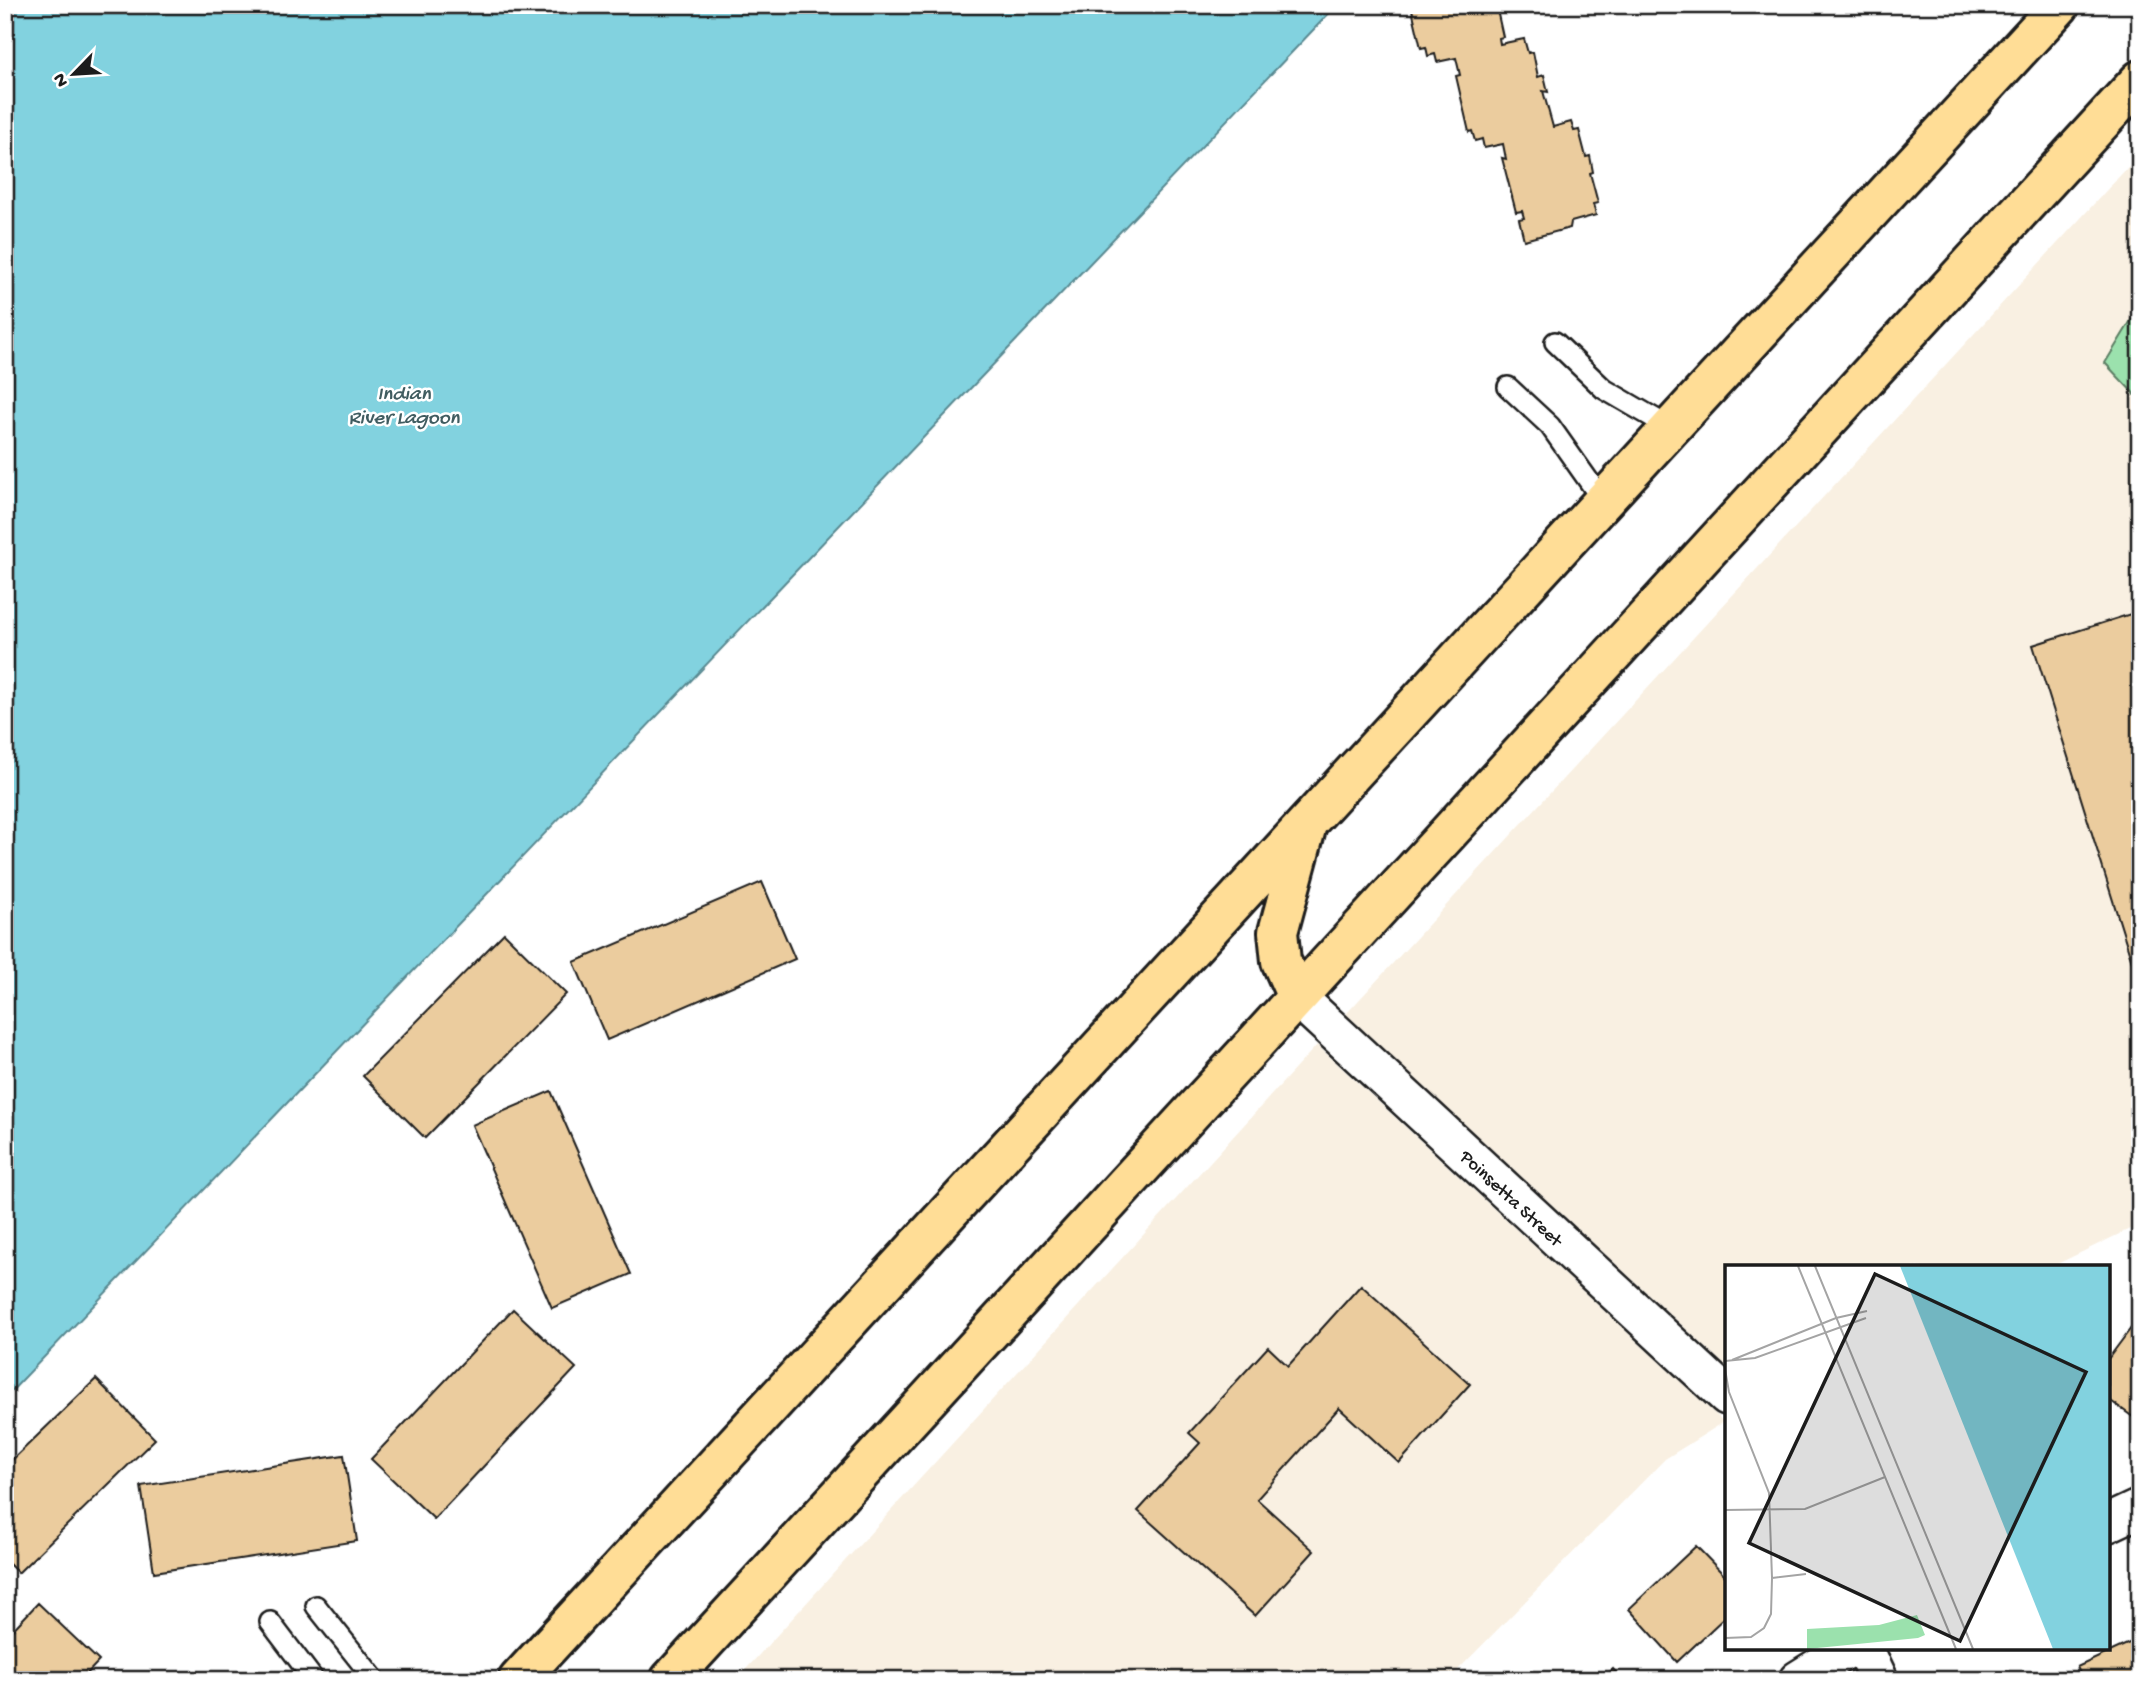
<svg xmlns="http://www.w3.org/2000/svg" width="2145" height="1685" font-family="'Gochi Hand',sans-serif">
<rect width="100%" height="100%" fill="#fff"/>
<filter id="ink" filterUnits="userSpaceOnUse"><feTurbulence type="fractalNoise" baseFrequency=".0143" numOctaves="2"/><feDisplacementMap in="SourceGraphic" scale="14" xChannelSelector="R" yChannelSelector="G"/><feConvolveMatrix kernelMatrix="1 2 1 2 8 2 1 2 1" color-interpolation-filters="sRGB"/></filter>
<g filter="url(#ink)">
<path fill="#f9f0e2" d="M 2140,154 L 2140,310 L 2135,314 L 2105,363 L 2140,400 L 2140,1224 L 2051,1267 L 1727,1267 L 1727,1367 L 1346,1014 Z
M 1317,1045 L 1724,1422 L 1665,1459 L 1448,1680 L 736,1680 Z"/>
<path fill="#9be1ad" stroke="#5c7e64" stroke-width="2" d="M 2140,310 L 2140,400 L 2105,363 L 2135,314 Z"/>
<path fill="#82d2df" stroke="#598991" stroke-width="2" d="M 5,5 L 1337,5 L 5,1398 Z"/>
<path fill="#ebcc9e" stroke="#1c1c1c" stroke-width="2" d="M 1411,5 L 1501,5 L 1502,9 L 1497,10 L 1503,37 L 1499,38 L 1500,44 L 1524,39 L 1528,53 L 1533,52 L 1538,77 L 1544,75 L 1548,92 L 1543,91 L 1553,127 L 1571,122 L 1574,131 L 1579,130 L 1586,157 L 1590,156 L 1593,172 L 1590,173 L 1598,203 L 1593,204 L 1596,215 L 1571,222 L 1570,228 L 1524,240 L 1519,219 L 1524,218 L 1522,211 L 1516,212 L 1502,158 L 1506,159 L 1503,144 L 1484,148 L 1482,139 L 1475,141 L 1472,131 L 1469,132 L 1456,76 L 1460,75 L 1456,58 L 1437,62 L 1435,54 L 1428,56 L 1426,47 L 1421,48 Z
M 2140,611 L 2140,987 L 2033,645 Z
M 762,882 L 795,959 L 607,1040 L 574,962 Z
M 504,933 L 566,994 L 425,1138 L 363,1076 Z
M 551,1091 L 631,1274 L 552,1308 L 472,1125 Z
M 1361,1285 L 1470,1384 L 1399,1463 L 1339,1408 L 1257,1499 L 1314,1551 L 1255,1616 L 1138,1511 L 1200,1443 L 1189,1433 L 1268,1347 L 1288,1366 Z
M 513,1309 L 576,1368 L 434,1519 L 371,1459 Z
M 2140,1316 L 2140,1422 L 2108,1399 L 2108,1359 Z
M 96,1379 L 155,1439 L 18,1573 L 5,1560 L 5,1467 Z
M 344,1455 L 357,1541 L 154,1572 L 141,1486 Z
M 1696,1546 L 1727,1578 L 1727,1615 L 1677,1662 L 1629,1609 Z
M 38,1603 L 99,1661 L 81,1680 L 5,1680 L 5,1638 Z
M 2140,1638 L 2140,1680 L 2083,1680 L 2077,1667 Z
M 1613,1669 L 1622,1680 L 1602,1680 Z"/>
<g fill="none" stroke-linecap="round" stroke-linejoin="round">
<g stroke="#1c1c1c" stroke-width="24">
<path id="lane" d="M 1555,342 L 1604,389 L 1671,428
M 1508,387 L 1550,426 L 1603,501
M 316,1606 L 375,1680
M 270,1622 L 314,1680"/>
</g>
<g stroke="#1c1c1c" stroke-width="42">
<g id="street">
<path id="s1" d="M 1297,997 L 1727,1396"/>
<path d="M 2108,1523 L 2140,1508"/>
<path d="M 1864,1648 L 1879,1680"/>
<path d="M 1798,1680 L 1849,1648"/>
</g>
</g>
<g stroke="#1c1c1c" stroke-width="44">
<path id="primary" d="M 1297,997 L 1281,961 L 1278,932 L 1306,828
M 518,1680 L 2060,5
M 670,1680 L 2140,80"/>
</g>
<use href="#lane" stroke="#fff" stroke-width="19"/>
<use href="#street" stroke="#fff" stroke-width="37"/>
<use href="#primary" stroke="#ffdd96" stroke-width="38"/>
</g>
</g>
<g text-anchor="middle" stroke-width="5" stroke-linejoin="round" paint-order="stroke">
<g font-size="19" fill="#1c1c1c" stroke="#fff">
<text dy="7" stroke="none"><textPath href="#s1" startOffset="294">Poinsetta Street</textPath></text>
</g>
<g font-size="21" font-style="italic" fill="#405c60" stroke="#fff">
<text x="404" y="399">Indian<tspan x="404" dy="24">River Lagoon</tspan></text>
</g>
</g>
<g transform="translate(1725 1265)">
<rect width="385" height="385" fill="#fff"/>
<path d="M 192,350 L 200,370 L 193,373 L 82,384 L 82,364 L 154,360 Z" fill="#9be1ad"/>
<path d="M 175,1 L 385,1 L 385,384 L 328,384 Z" fill="#82d2df"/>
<path fill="none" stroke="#a4a4a4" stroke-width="2" d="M 73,1 L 231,384M 90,1 L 248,384M 7,95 L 111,53 L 142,46M 0,96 L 30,93 L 141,53M 0,104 L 4,127 L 44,228 L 47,313 L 46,349 L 39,363 L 26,372 L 0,373M 0,245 L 80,244 L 160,212M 47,313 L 81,309"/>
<path fill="#1c1c1c" fill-opacity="0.15" stroke="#1c1c1c" stroke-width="3.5" d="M 150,9 L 361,107 L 235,376 L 24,278 Z"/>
<rect width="385" height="385" fill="none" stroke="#1c1c1c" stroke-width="3.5"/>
</g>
<rect width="2145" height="1685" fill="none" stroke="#fff" stroke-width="28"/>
<rect x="14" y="14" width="2117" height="1657" fill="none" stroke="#1c1c1c" stroke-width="2.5" filter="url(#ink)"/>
<g transform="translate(74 74) rotate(245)" stroke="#ffffff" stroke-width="5" paint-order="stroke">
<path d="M0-5L12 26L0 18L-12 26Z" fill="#1c1c1c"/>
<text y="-10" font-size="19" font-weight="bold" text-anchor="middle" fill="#1c1c1c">N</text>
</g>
</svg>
